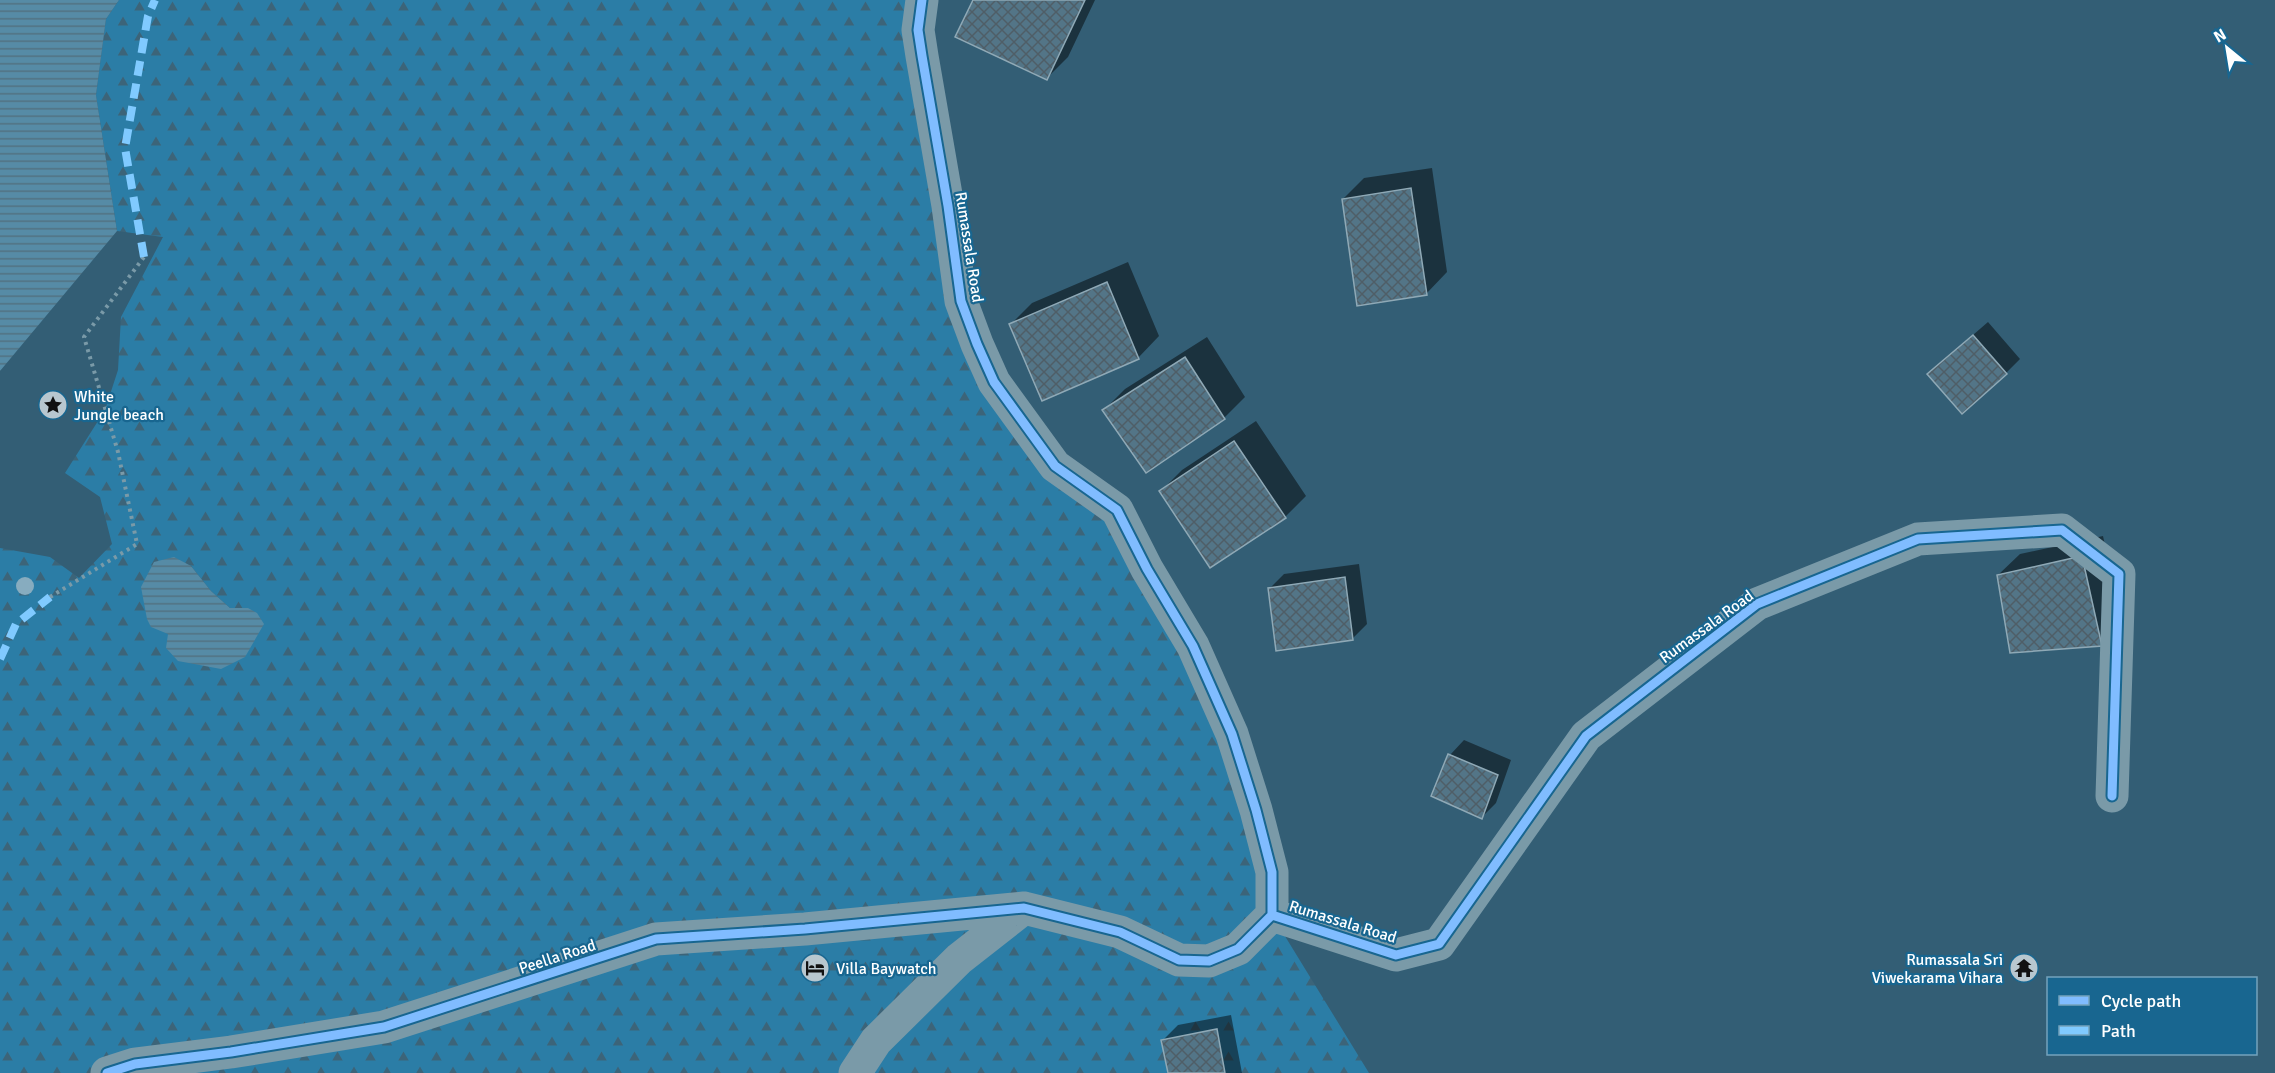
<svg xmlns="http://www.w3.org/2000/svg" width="2275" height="1073" font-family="Signika,sans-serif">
<defs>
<pattern id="forest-firs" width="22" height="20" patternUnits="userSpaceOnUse" patternTransform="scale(1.5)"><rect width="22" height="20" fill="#2b7da6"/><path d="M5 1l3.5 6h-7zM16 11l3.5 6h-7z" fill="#3c6479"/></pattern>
<pattern id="water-rules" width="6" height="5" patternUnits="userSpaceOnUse" patternTransform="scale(1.5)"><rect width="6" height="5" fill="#568ba6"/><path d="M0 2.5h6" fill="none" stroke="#527282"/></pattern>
<pattern id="building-cross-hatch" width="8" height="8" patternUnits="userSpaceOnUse" patternTransform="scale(1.5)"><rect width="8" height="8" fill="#537587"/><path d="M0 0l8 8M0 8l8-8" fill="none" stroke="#4f5e67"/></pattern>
</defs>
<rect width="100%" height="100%" fill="#335e75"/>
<path fill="url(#forest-firs)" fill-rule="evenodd" d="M 119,0 L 922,0 L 918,30 L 994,382 L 1117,510 L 1193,646 L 1272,915 L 1369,1073 L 0,1073 L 0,548 L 50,557 L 79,578 L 112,544 L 100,497 L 65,473 L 105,410 L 118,370 L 121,317 L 163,237 L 117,231 L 96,95 L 106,19 ZM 191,566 L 211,591 L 230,608 L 248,608 L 147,619 Z"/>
<path fill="url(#water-rules)" d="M 0,0 L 119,0 L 106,19 L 96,95 L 117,231 L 0,371 Z
M 174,557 L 191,566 L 211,591 L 230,608 L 248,608 L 257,613 L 264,624 L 245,657 L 221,669 L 178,661 L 166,648 L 168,634 L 151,627 L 147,619 L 141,587 L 154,562 Z"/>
<path fill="#0007" d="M 974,0 L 1095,0 L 1068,57 L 1047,78 Z
M 1432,168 L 1447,272 L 1426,294 L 1343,199 L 1364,178 Z
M 1128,262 L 1159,336 L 1138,358 L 1011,324 L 1032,303 Z
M 1988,322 L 2020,359 L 2006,373 L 1944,360 Z
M 1207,337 L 1245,397 L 1224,418 L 1104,410 L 1125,389 Z
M 1256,421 L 1306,496 L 1285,517 L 1161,491 L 1182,470 Z
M 2103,536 L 2122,624 L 2101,645 L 1998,575 L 2020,554 Z
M 1359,564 L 1367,624 L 1353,638 L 1270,588 L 1284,574 Z
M 1464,740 L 1511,760 L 1496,803 L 1482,817 L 1450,755 Z
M 1231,1015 L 1242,1073 L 1169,1073 L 1163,1040 L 1178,1025 Z"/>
<path fill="url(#building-cross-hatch)" stroke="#8fa9b6" stroke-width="1.5" d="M 973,0 L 1085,0 L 1047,80 L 955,37 Z
M 1411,188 L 1427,295 L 1357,306 L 1342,199 Z
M 1107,282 L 1139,359 L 1042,401 L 1009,324 Z
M 1973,335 L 2007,374 L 1962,414 L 1927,374 Z
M 1185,357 L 1225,419 L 1146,473 L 1102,410 Z
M 1234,441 L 1286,518 L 1210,568 L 1159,491 Z
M 2082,556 L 2102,646 L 2010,653 L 1997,575 Z
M 1345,577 L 1353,640 L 1276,651 L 1268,588 Z
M 1448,754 L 1498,775 L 1482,819 L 1431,796 Z
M 1217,1029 L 1225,1073 L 1168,1073 L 1161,1040 Z"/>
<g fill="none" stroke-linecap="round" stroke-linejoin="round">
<path stroke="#7a9aa8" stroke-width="4" stroke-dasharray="3 4.5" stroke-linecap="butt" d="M 50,597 L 137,544 L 118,452 L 84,337 L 144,257"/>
<path stroke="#7a9aa8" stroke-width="33" d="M 922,0 L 918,30 L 922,56 L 948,206 L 961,301 L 977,344 L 994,382 L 1055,466 L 1117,510 L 1147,569 L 1193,646 L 1232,734 L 1256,810 L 1272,872 L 1272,915 L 1396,955 L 1439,944 L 1586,736 L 1757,604 L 1918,539 L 2062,530 L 2119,574 L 2112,796
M 107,1073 L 135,1064 L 231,1052 L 384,1027 L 656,939 L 805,929 L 1024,908 L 1120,932 L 1179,960 L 1209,961 L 1238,949 L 1272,915
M 855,1073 L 876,1041 L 959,959 L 1024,908"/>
<path stroke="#80caff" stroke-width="8" stroke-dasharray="15 8" stroke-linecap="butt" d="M 144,257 L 125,148 L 148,16 L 155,0
M 0,659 L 16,624 L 50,597"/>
<g stroke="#186690" stroke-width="13">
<path id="cycleway" d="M 922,0 L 918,30 L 922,56 L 948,206 L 961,301 L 977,344 L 994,382 L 1055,466 L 1117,510 L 1147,569 L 1193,646 L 1232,734 L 1256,810 L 1272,872 L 1272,915 L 1396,955 L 1439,944 L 1586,736 L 1757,604 L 1918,539 L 2062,530 L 2119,574 L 2112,796
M 107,1073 L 135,1064 L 231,1052 L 384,1027 L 656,939 L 805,929 L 1024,908 L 1120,932 L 1179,960 L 1209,961 L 1238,949 L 1272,915"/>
</g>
<use href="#cycleway" stroke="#80bcff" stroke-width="9"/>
</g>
<circle fill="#87acbf" cx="25" cy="586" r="9"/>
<defs>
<g id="sight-disc" transform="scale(1.5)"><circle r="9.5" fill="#b8c7cf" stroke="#186690"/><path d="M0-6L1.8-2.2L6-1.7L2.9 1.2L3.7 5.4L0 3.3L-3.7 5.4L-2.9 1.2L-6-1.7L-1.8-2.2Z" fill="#111"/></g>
<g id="hotel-disc" transform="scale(1.5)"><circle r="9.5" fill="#b8c7cf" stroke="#186690"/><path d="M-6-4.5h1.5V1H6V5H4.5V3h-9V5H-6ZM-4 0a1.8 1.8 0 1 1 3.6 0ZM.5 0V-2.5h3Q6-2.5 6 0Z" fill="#111"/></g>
<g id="temple-disc" transform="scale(1.5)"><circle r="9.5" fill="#b8c7cf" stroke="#186690"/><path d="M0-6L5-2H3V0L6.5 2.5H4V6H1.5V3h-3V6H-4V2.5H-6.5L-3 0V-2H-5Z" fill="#111"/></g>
</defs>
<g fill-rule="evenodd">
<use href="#sight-disc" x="53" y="405"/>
<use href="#hotel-disc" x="815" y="968"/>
<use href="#temple-disc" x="2024" y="968"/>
</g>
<g text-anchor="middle" stroke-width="4.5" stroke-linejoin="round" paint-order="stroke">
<g font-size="16" fill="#fff" stroke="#186690">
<text transform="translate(970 247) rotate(81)" y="6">Rumassala Road</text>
<text transform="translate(1706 626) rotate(-36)" y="6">Rumassala Road</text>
<text transform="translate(1343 921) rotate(17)" y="6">Rumassala Road</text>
<text transform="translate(557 956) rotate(-18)" y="6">Peella Road</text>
</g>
<g font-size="16" fill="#fff" stroke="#186690" text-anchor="start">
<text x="74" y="402">White<tspan x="74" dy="18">Jungle beach</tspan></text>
<text x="2003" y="965" text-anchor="end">Rumassala Sri<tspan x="2003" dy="18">Viwekarama Vihara</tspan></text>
<text x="836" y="974">Villa Baywatch</text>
</g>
</g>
<rect x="2047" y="977" width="210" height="78" fill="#186690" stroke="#74a3bc" stroke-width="1.5"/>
<rect x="2059" y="996" width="30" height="9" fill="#80bcff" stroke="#74a3bc" stroke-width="1.5"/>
<text x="2101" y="1007" font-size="18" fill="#ffffff">Cycle path</text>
<rect x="2059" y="1026" width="30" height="9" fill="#80caff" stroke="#74a3bc" stroke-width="1.5"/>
<text x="2101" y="1037" font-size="18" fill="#ffffff">Path</text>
<g transform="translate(2227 48) rotate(330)" stroke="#186690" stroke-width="4.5" paint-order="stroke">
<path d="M0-4.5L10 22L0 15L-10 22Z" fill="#ffffff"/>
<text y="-9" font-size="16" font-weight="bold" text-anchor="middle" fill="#ffffff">N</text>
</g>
</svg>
